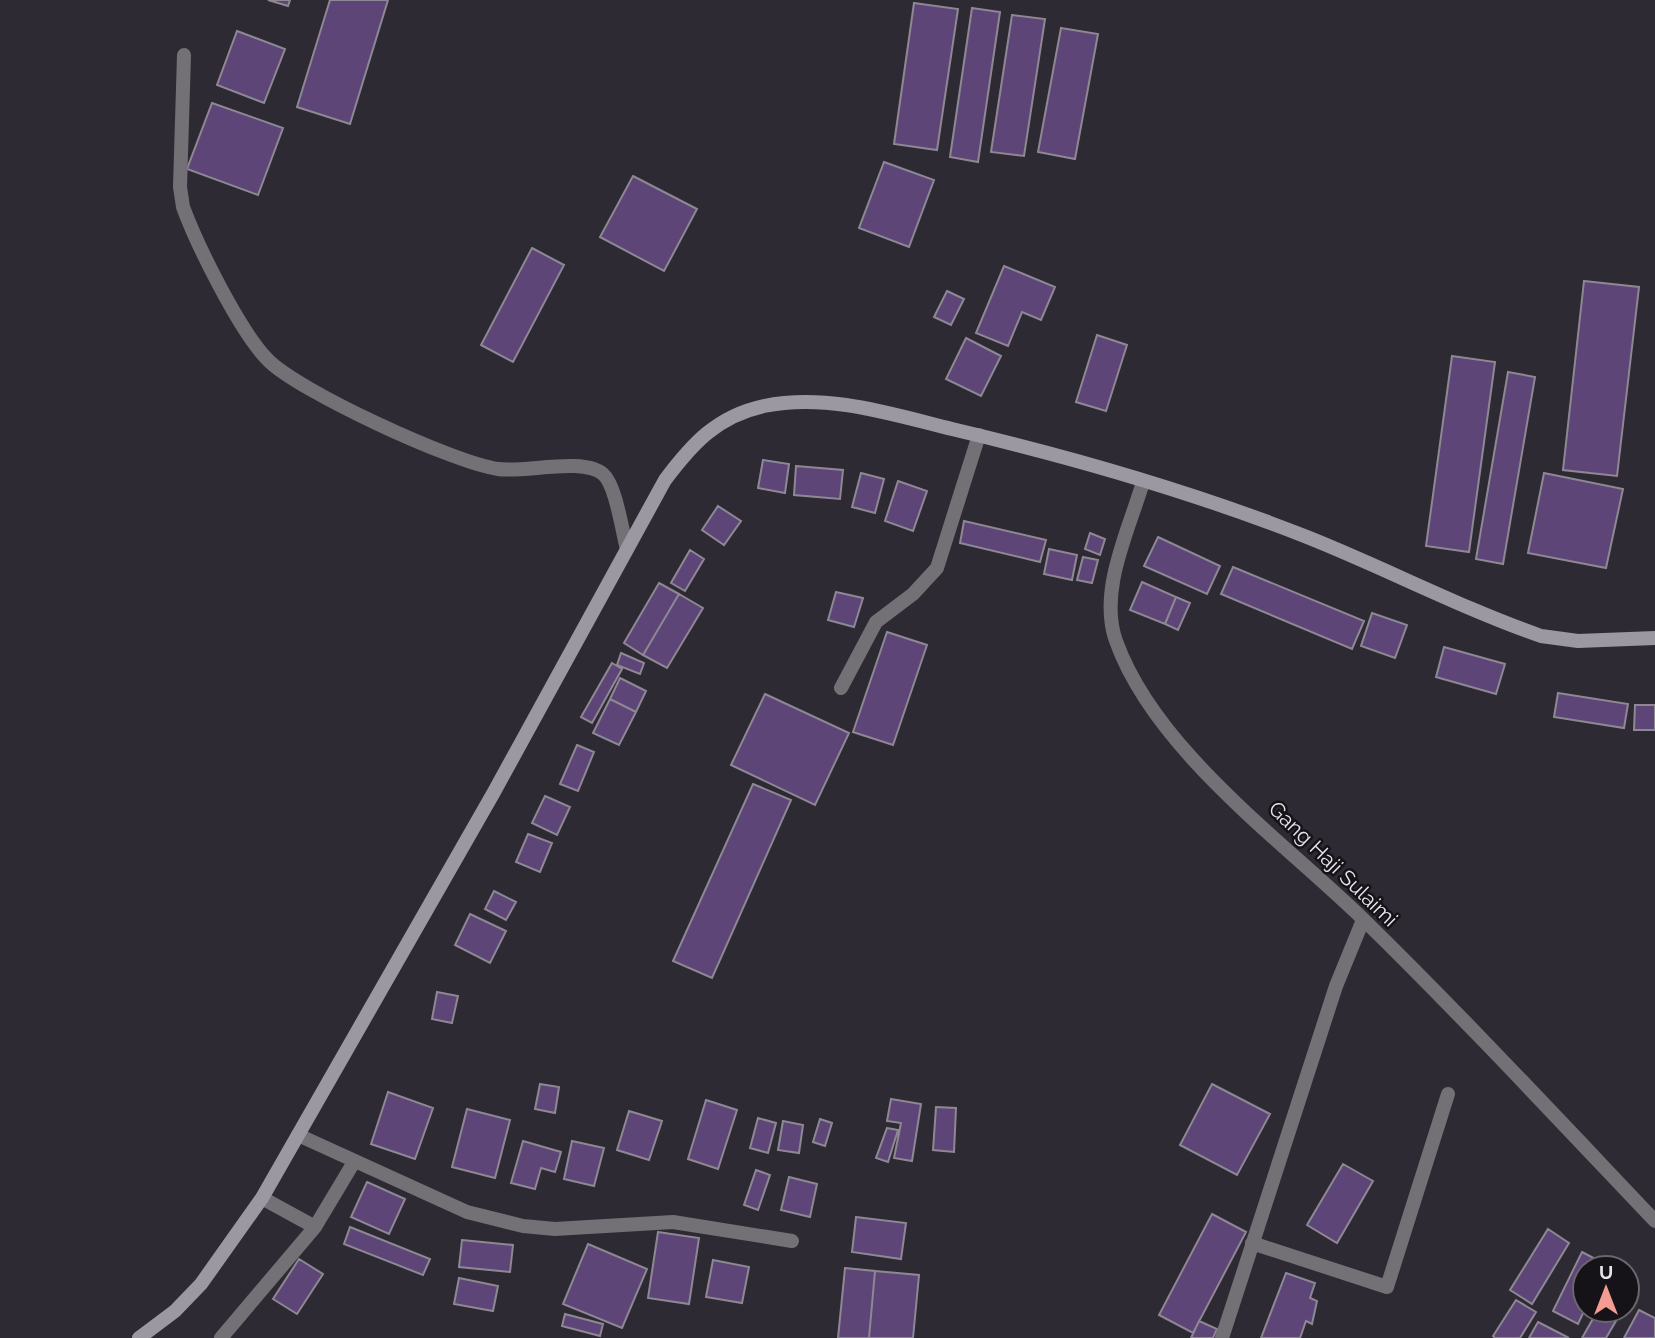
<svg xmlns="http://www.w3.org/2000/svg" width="1655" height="1338" font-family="Raleway,sans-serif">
<rect width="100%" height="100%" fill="#2e2a33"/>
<path fill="#5d4577" stroke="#8d8893" stroke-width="2" d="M 268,0 L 290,0 L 288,6 Z
M 330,0 L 388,0 L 350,124 L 297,107 Z
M 914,3 L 958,9 L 937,150 L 894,144 Z
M 972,8 L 1000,12 L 978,162 L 950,157 Z
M 1012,15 L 1045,19 L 1024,156 L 991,152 Z
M 1061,28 L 1098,34 L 1075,159 L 1038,152 Z
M 237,31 L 285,49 L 264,103 L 217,85 Z
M 212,103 L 283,128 L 258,195 L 187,169 Z
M 884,162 L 934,180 L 909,247 L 859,228 Z
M 633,176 L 697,209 L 664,271 L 600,237 Z
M 532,248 L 564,265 L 513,362 L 481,345 Z
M 1004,266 L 1055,287 L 1041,320 L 1022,312 L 1008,346 L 976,333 Z
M 1584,281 L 1639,287 L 1617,476 L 1563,470 Z
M 947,291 L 964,299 L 951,325 L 934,317 Z
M 1097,335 L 1127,345 L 1106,411 L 1076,402 Z
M 966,338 L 1001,356 L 981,396 L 946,379 Z
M 1452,356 L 1495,362 L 1469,552 L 1426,546 Z
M 1508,372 L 1535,377 L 1503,564 L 1476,559 Z
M 763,460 L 789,464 L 785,493 L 758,488 Z
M 796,466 L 843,470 L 840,499 L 794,495 Z
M 861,473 L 884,479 L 875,513 L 852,507 Z
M 1544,473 L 1623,489 L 1606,568 L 1528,553 Z
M 898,481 L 927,491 L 913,531 L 885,521 Z
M 718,506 L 741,521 L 724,545 L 702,530 Z
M 964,521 L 1046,540 L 1040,562 L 960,543 Z
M 1090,533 L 1105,539 L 1100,555 L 1085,549 Z
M 1158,537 L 1220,566 L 1207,594 L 1144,566 Z
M 1049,549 L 1077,555 L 1072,580 L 1044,574 Z
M 690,550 L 704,559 L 685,591 L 671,583 Z
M 1083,557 L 1098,560 L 1092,583 L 1077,580 Z
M 1233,567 L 1364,621 L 1352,649 L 1221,594 Z
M 1142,582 L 1176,597 L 1165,624 L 1130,610 Z
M 659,583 L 679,594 L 643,655 L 624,643 Z
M 836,592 L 863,598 L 854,627 L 828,620 Z
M 679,594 L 703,608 L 667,668 L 643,655 Z
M 1176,597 L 1190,603 L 1178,630 L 1165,624 Z
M 1372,613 L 1407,625 L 1395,658 L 1361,646 Z
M 887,632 L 927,645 L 893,745 L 853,732 Z
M 1444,647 L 1505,664 L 1496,694 L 1436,677 Z
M 621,653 L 644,663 L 640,674 L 617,665 Z
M 612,663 L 622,669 L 592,723 L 581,717 Z
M 620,678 L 646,691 L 636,712 L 610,699 Z
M 1558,693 L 1628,704 L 1624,728 L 1554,717 Z
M 765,694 L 849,733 L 815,805 L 731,765 Z
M 610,699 L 636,712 L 619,745 L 593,733 Z
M 1635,705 L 1655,705 L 1655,730 L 1634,730 Z
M 577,745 L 594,752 L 578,791 L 560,784 Z
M 753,784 L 791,800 L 712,978 L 673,961 Z
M 545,796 L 570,807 L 557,835 L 532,823 Z
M 528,834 L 552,843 L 540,872 L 516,862 Z
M 494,891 L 516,902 L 506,920 L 485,909 Z
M 470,914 L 506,931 L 490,963 L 455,945 Z
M 437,992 L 458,996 L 452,1023 L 432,1019 Z
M 540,1084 L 559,1087 L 555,1113 L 535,1109 Z
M 1212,1084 L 1270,1114 L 1237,1175 L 1180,1145 Z
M 388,1092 L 433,1108 L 415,1159 L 371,1144 Z
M 891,1099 L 921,1104 L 912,1161 L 894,1158 L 901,1123 L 887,1121 Z
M 706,1100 L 737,1110 L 718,1169 L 688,1159 Z
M 936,1107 L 956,1108 L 954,1152 L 933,1150 Z
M 467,1109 L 510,1120 L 495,1178 L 452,1167 Z
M 629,1111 L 662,1121 L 649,1160 L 617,1150 Z
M 758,1118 L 776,1123 L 768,1153 L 750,1148 Z
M 820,1119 L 832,1123 L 825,1146 L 813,1142 Z
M 783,1121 L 803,1125 L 799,1153 L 778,1150 Z
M 887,1128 L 898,1130 L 888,1162 L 876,1158 Z
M 523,1141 L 561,1152 L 555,1172 L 541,1168 L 535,1189 L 511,1183 Z
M 572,1141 L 604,1148 L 594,1186 L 564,1179 Z
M 1343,1164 L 1373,1181 L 1337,1243 L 1307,1225 Z
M 756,1170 L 770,1175 L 758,1210 L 744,1205 Z
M 789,1177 L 817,1184 L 810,1217 L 781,1210 Z
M 367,1182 L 405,1199 L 389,1234 L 351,1217 Z
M 1212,1214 L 1246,1232 L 1193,1333 L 1159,1315 Z
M 856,1217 L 906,1223 L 901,1259 L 852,1252 Z
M 350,1227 L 430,1259 L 423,1275 L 344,1244 Z
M 1548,1229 L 1569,1243 L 1532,1304 L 1510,1290 Z
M 658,1232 L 699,1238 L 689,1304 L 648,1298 Z
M 462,1240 L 513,1245 L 510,1272 L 459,1267 Z
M 588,1244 L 647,1269 L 622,1328 L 563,1304 Z
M 1582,1252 L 1607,1265 L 1606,1268 L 1585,1268 L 1585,1309 L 1578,1324 L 1553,1311 Z
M 299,1259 L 323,1274 L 297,1314 L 273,1299 Z
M 713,1260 L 749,1267 L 742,1303 L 706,1297 Z
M 845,1268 L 875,1271 L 869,1338 L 838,1338 Z
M 875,1271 L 919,1275 L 913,1338 L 869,1338 Z
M 1286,1273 L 1315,1283 L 1310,1298 L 1317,1301 L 1312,1324 L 1306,1321 L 1300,1338 L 1261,1338 Z
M 459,1278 L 498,1286 L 493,1311 L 454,1304 Z
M 1516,1300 L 1536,1312 L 1520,1338 L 1495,1338 L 1493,1336 Z
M 1598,1310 L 1613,1310 L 1620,1314 L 1606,1338 L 1582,1338 Z
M 1639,1310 L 1655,1318 L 1655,1338 L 1624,1338 Z
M 565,1314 L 603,1324 L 600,1336 L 562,1326 Z
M 1199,1321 L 1217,1329 L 1213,1338 L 1191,1338 Z
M 1538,1322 L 1569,1338 L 1529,1338 Z"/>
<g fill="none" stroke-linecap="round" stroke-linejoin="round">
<path stroke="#737176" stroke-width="14" d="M 184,55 L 180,187 L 183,207 C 197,245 240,332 268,360 C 298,391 454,463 498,469 C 525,473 583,457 603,474 C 616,485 622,531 627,549
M 1143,482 C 1129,530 1098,591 1116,641 C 1155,750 1283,841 1364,920 C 1464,1018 1559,1120 1655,1221
M 841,688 L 876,622 L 913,594 L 937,568 L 979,435
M 298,1135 L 467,1212 L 523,1226 L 555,1229 L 673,1222 L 792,1241
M 262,1198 L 315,1227
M 1252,1243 L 1387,1287 L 1448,1094
M 221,1338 L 315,1227 L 354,1162
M 1222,1338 L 1336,986 L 1363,920"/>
<path stroke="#9b98a1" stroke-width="14" d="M 139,1338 L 175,1311 L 201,1284 L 262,1198 L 494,792 L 665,480 C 692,444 717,416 764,406 C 827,393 891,414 952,429 C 1071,457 1193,492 1307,537 C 1385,568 1461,608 1541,636 L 1578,641 L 1655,638"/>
</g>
<g text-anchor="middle" stroke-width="5" stroke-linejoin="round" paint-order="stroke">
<g font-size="21" fill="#e7e4eb" stroke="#151318">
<text transform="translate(1333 864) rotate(44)" y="7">Gang Haji Sulaimi</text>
</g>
</g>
<g transform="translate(1606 1289)"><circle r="33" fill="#151318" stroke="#69676c" stroke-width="2"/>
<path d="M0-5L12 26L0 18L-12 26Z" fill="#f59c92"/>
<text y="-10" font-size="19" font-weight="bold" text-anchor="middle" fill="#e7e4eb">U</text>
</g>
</svg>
